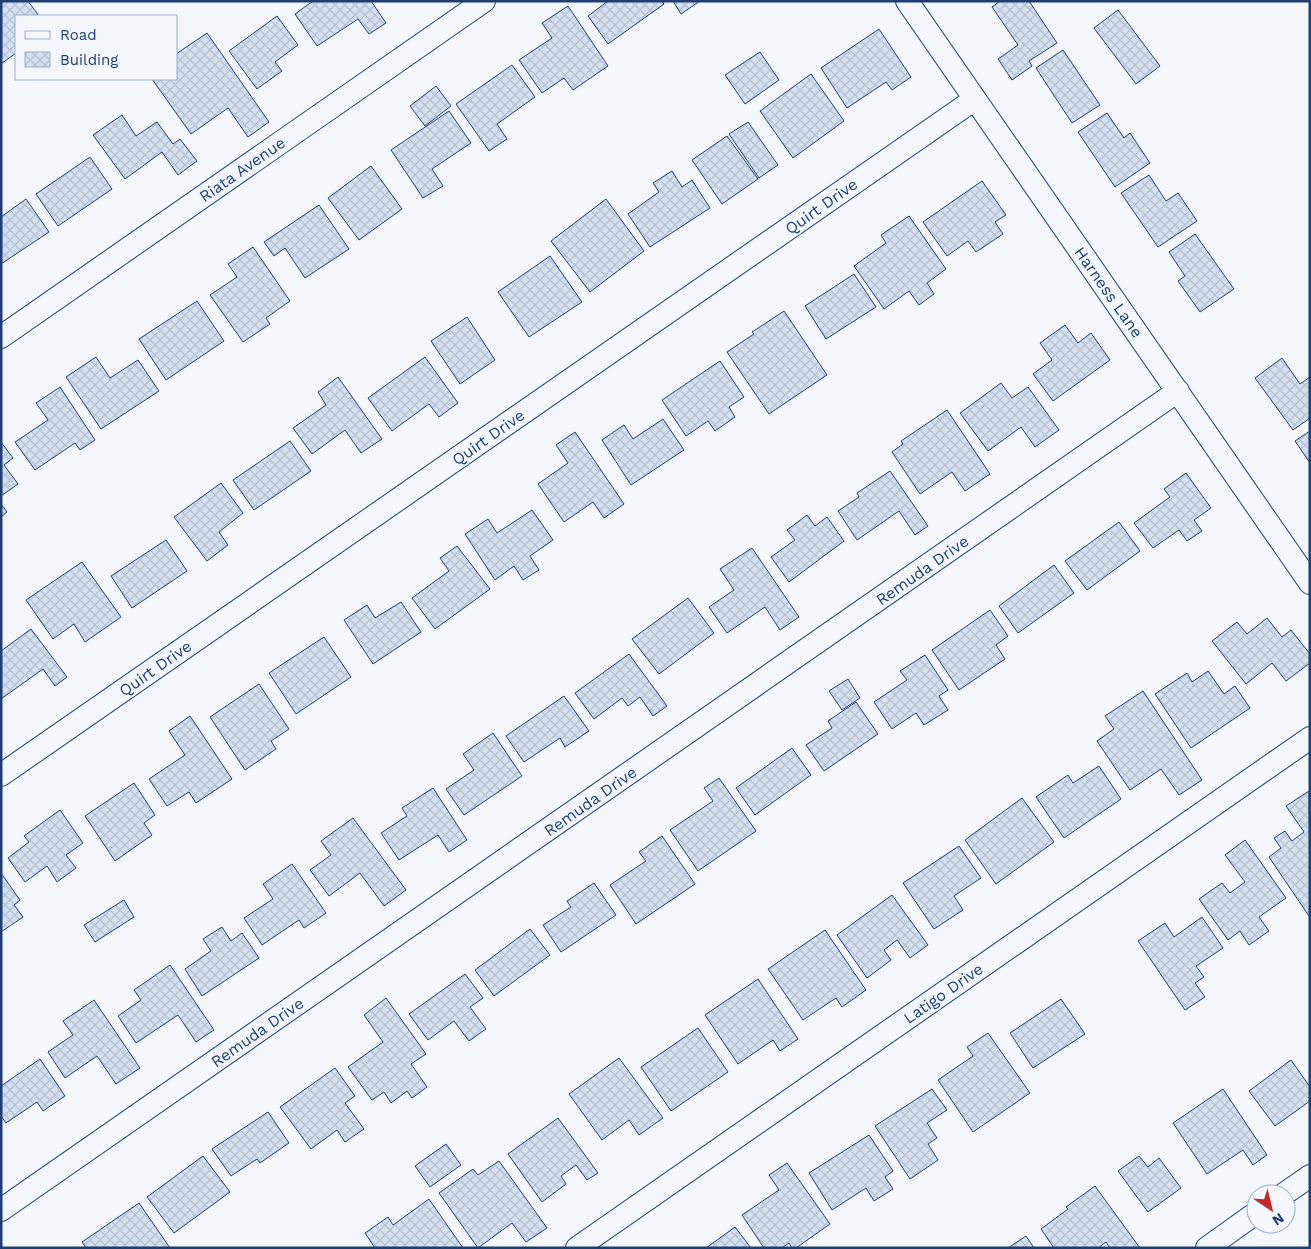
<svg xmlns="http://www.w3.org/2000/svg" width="1311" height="1249" font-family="'Work Sans',sans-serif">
<defs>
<pattern id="building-cross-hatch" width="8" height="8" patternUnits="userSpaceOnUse" patternTransform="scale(1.25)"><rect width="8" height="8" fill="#d5e0f0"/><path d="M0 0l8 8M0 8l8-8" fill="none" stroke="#b6c1d1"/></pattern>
</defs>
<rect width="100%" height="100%" fill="#f4f7fb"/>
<path fill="url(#building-cross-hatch)" stroke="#1d3f73" d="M 1,1 L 28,1 L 39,16 L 16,16 L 16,53 L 1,64 Z
M 371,1 L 386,23 L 369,34 L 358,19 L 317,46 L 295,14 L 313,1 Z
M 608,1 L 662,1 L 664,4 L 608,44 L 588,16 Z
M 673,1 L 700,1 L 681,14 Z
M 1000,1 L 1029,1 L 1057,43 L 1029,61 L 1032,66 L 1012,80 L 998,59 L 1018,45 L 992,7 Z
M 568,6 L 608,66 L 573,90 L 564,78 L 542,93 L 519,60 L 552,38 L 542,23 Z
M 1118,10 L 1160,66 L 1136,84 L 1094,28 Z
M 277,16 L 298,45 L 275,62 L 282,71 L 257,89 L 229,51 Z
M 879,29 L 911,77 L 892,90 L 886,82 L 847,108 L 821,68 Z
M 207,33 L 269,122 L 248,137 L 228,108 L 191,134 L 152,79 L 176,79 L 176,54 Z
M 1063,50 L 1100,105 L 1072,123 L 1036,68 Z
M 760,52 L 779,80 L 745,104 L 725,75 Z
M 512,65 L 535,97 L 497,124 L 507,139 L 489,151 L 456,104 Z
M 811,74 L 844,121 L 793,158 L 760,111 Z
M 436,86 L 451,106 L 425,126 L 410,106 Z
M 449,111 L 471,143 L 432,169 L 443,186 L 423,198 L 391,150 Z
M 1107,113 L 1124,138 L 1130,133 L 1150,163 L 1115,187 L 1078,132 Z
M 122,115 L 136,136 L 157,122 L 173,144 L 180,139 L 197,161 L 178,175 L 162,152 L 125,179 L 93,135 Z
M 748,122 L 778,165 L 759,178 L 729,134 Z
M 727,136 L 758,179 L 722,204 L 692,160 Z
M 90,157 L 112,189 L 58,226 L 36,194 Z
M 371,166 L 402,209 L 359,240 L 328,198 Z
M 672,171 L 682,187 L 692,180 L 710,208 L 650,247 L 628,214 L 659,192 L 653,183 Z
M 1149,175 L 1166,201 L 1178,193 L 1197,221 L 1158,247 L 1121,193 Z
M 982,181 L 1006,215 L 995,222 L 1003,234 L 976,252 L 968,241 L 947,256 L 923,222 Z
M 26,199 L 49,232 L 1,264 L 1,217 Z
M 606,199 L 644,251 L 590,292 L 551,241 Z
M 319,205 L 349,249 L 305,278 L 285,248 L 274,256 L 264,242 Z
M 909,216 L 946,269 L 927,283 L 934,294 L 919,305 L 909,291 L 884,309 L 854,266 L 886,243 L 881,235 Z
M 1195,234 L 1234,289 L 1200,312 L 1178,281 L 1185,276 L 1169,252 Z
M 253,247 L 290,301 L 266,318 L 270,324 L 243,342 L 210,295 L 237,277 L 228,264 Z
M 550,256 L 582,302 L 529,337 L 498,292 Z
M 854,274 L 876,307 L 826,339 L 805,306 Z
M 197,301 L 224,341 L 166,380 L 139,339 Z
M 784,311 L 827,375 L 769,414 L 727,352 L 754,334 L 752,332 Z
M 467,317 L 495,360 L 460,384 L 431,341 Z
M 1065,325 L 1078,343 L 1091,333 L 1110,360 L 1053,401 L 1033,374 L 1052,360 L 1040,343 Z
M 96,357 L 110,378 L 138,360 L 159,391 L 101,429 L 66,377 Z
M 425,357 L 458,403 L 439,417 L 429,404 L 392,431 L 368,398 Z
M 1282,358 L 1300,384 L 1310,377 L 1310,418 L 1293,430 L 1255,378 Z
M 720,361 L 744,397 L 729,407 L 735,417 L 715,431 L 708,421 L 686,436 L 662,400 Z
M 338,377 L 382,439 L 361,453 L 345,430 L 312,454 L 293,428 L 326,405 L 318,392 Z
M 1001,383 L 1012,398 L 1028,387 L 1059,430 L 1035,447 L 1021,427 L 988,451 L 960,413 Z
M 60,387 L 95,440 L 80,450 L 75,443 L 35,470 L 15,442 L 48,420 L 36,403 Z
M 947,410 L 990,474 L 965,491 L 952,472 L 920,494 L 892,452 L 903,444 L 901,441 Z
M 663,419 L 684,450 L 631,485 L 602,440 L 624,425 L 633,439 Z
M 1310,431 L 1310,463 L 1295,441 Z
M 575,432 L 624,504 L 604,518 L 593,502 L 564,522 L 538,484 L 568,463 L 556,445 Z
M 290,441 L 311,471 L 254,510 L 233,480 Z
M 1,442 L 13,458 L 4,465 L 18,484 L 1,496 Z
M 890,471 L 928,526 L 915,535 L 899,511 L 857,540 L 838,511 L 859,497 L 857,493 Z
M 1186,473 L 1211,508 L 1194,520 L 1202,531 L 1187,541 L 1179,530 L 1153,548 L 1134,523 L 1170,497 L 1164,489 Z
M 221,483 L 243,513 L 219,532 L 228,545 L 207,561 L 174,517 Z
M 1,504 L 7,512 L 1,517 Z
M 532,510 L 553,540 L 530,556 L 539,570 L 523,580 L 514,566 L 495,580 L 465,534 L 488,519 L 497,533 Z
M 807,515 L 815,526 L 827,517 L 844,541 L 789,582 L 771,557 L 795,540 L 787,530 Z
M 1119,522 L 1140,551 L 1087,590 L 1065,561 Z
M 166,540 L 187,571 L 132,608 L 111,576 Z
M 457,546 L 490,589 L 435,629 L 412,598 L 449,571 L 440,558 Z
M 752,548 L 799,617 L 780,630 L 765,607 L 727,633 L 709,607 L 734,590 L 720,569 Z
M 82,562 L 121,617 L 85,642 L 74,624 L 53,639 L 26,600 Z
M 1054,565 L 1074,593 L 1018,633 L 999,606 Z
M 688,598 L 714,633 L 659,674 L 632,639 Z
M 401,602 L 421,632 L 373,664 L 344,620 L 367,605 L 375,618 Z
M 990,610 L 1008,636 L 996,645 L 1005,659 L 959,690 L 932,650 Z
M 1267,618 L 1282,637 L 1291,630 L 1310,654 L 1310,663 L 1286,681 L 1272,663 L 1246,684 L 1212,641 L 1237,622 L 1247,634 Z
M 31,629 L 67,677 L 55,686 L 43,669 L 1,699 L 1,651 Z
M 324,637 L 351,677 L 296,714 L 269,673 Z
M 629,654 L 667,706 L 653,716 L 640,697 L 628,706 L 622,698 L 594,719 L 575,693 Z
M 925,655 L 948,690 L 939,696 L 948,710 L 924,725 L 916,713 L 892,729 L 874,702 L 907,680 L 900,671 Z
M 1208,671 L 1224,694 L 1235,686 L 1250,708 L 1191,748 L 1155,694 L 1187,673 L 1192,682 Z
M 848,679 L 860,698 L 842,710 L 829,691 Z
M 259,684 L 289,729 L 271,741 L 276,749 L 245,770 L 210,717 Z
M 1143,691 L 1202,780 L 1179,795 L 1161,769 L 1130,790 L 1097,741 L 1114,729 L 1105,716 Z
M 564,696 L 589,731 L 565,747 L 560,738 L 524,762 L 506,736 Z
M 856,702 L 878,734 L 824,771 L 806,745 L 832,728 L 828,721 Z
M 190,716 L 232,779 L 196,803 L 189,792 L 167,806 L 149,779 L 185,755 L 169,731 Z
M 493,733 L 522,776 L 464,815 L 446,789 L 474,770 L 463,754 Z
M 792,748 L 811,775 L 755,815 L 736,788 Z
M 1099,766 L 1121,799 L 1064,838 L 1036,797 L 1068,775 L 1073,783 Z
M 719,778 L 756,831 L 698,871 L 670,830 L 713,801 L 704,788 Z
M 134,783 L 155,815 L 144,823 L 152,835 L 115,861 L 85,816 Z
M 433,788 L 467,840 L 449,852 L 438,835 L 399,860 L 381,833 L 407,816 L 402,808 Z
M 1309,791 L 1310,915 L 1309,916 L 1269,857 L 1281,848 L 1274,838 L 1285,831 L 1292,841 L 1304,832 L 1286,806 Z
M 1022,798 L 1054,842 L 996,884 L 965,840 Z
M 60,810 L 83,843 L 66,855 L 76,868 L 57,882 L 47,866 L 25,882 L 8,858 L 29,842 L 24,836 Z
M 353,818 L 406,890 L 384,906 L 360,873 L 329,896 L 310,870 L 331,855 L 321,841 Z
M 662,836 L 695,884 L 636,924 L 610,885 L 646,861 L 639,852 Z
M 1245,840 L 1286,898 L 1259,917 L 1269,931 L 1249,945 L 1240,931 L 1228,940 L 1199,899 L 1222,883 L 1230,893 L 1245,882 L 1225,855 Z
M 959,846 L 981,878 L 954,896 L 963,910 L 934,929 L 903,883 Z
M 292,864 L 326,913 L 304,928 L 299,920 L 262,945 L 244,918 L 273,899 L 263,884 Z
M 1,873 L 20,900 L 14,905 L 23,917 L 1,932 Z
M 594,883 L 616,915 L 561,952 L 543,925 L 571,907 L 567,901 Z
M 892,895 L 928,945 L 910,958 L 897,940 L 884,950 L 891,960 L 867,978 L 837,935 Z
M 124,900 L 134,917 L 95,942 L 84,925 Z
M 1202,917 L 1223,948 L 1196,966 L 1204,977 L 1195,983 L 1205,997 L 1185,1010 L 1138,941 L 1165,923 L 1174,937 Z
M 222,927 L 231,941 L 242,933 L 259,958 L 202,996 L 185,969 L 211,951 L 203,939 Z
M 530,929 L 550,955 L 494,996 L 475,970 Z
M 825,930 L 866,990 L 842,1007 L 836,998 L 803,1020 L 768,969 Z
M 170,965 L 214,1030 L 196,1042 L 178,1015 L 136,1043 L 118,1016 L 141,1000 L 134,990 Z
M 465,974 L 483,998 L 470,1007 L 486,1029 L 469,1041 L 454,1021 L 428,1040 L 409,1014 Z
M 758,979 L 798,1039 L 780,1051 L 773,1040 L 738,1064 L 705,1015 Z
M 386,998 L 426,1054 L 411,1064 L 427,1087 L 412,1098 L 407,1091 L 391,1103 L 384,1092 L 372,1100 L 348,1067 L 383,1042 L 364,1015 Z
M 1061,999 L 1085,1034 L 1033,1068 L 1010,1033 Z
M 94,1000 L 140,1068 L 116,1084 L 97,1056 L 65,1078 L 48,1052 L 73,1035 L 63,1021 Z
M 698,1028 L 728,1072 L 671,1111 L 641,1067 Z
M 988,1033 L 1030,1093 L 973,1132 L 938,1080 L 973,1056 L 967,1047 Z
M 619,1058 L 663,1118 L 639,1135 L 629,1120 L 602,1140 L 569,1094 Z
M 40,1059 L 65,1096 L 43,1111 L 37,1102 L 6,1123 L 1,1116 L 1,1086 Z
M 1291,1060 L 1310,1087 L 1310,1101 L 1275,1126 L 1249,1091 Z
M 335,1068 L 355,1096 L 345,1103 L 364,1129 L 345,1142 L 337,1130 L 311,1149 L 280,1107 Z
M 932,1089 L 947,1110 L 927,1123 L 937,1138 L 928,1144 L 938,1160 L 910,1179 L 875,1126 Z
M 1223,1089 L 1267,1155 L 1253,1165 L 1243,1150 L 1207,1174 L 1173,1123 Z
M 268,1112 L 289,1143 L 260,1163 L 257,1159 L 231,1176 L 212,1149 Z
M 558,1118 L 598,1173 L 587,1180 L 576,1165 L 561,1176 L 566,1184 L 542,1202 L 508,1154 Z
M 869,1135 L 893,1171 L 885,1177 L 893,1189 L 874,1201 L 866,1188 L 832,1210 L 809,1173 Z
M 446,1144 L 461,1165 L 430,1187 L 415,1166 Z
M 203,1156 L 230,1192 L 174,1233 L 147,1197 Z
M 1139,1156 L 1148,1167 L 1159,1158 L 1181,1188 L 1148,1212 L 1118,1171 Z
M 499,1161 L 547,1228 L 526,1242 L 512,1223 L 478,1248 L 439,1193 L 473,1169 L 478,1175 Z
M 787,1163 L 830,1224 L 796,1248 L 792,1248 L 789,1243 L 782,1248 L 764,1248 L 742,1215 L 779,1190 L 769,1175 Z
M 1095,1186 L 1140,1248 L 1110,1248 L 1106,1242 L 1098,1248 L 1054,1248 L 1041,1229 L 1068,1209 L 1066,1207 Z
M 429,1199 L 463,1248 L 375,1248 L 365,1233 L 388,1217 L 393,1225 Z
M 139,1203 L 170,1248 L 86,1248 L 82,1242 Z
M 735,1227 L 751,1248 L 706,1248 Z
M 1026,1236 L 1034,1248 L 1008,1248 Z"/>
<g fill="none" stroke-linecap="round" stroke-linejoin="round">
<g stroke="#1d3f73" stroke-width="24">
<path id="street" d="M 907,1 L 1310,583
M 1,337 L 484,1
M 1,775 L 975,99
M 1284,1194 L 1310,1176
M 1,1210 L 1178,391
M 577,1248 L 1310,738
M 1207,1248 L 1256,1213"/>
</g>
<use href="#street" stroke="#f4f7fb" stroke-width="22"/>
</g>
<g text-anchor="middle" stroke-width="4" stroke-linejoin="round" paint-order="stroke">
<g font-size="16" fill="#1d3f73" stroke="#f4f7fb">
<text transform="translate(242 169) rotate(-35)" y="6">Riata Avenue</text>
<text transform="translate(821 206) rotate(-35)" y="6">Quirt Drive</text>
<text transform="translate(1109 292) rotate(55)" y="6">Harness Lane</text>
<text transform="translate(488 437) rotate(-35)" y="6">Quirt Drive</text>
<text transform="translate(922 570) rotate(-35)" y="6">Remuda Drive</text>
<text transform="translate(155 668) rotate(-35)" y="6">Quirt Drive</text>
<text transform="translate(590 801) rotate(-35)" y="6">Remuda Drive</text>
<text transform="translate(943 993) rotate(-35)" y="6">Latigo Drive</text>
<text transform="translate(257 1032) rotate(-35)" y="6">Remuda Drive</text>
</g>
</g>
<rect width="1311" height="1249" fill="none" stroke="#1d3f73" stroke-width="5"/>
<rect x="15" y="15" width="162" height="65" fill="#f4f7fb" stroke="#9eadc5"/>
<rect x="25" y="31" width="25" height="8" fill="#f4f7fb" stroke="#9eadc5"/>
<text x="60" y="40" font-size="15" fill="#1d3f73">Road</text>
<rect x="25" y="52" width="25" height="15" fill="url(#building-cross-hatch)" stroke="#9eadc5"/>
<text x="60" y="65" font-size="15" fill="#1d3f73">Building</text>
<g transform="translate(1271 1209) rotate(145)"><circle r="24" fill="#f4f7fb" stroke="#9eadc5"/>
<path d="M0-4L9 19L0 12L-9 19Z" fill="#c62828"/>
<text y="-8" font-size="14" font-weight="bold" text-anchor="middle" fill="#1d3f73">N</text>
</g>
</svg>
